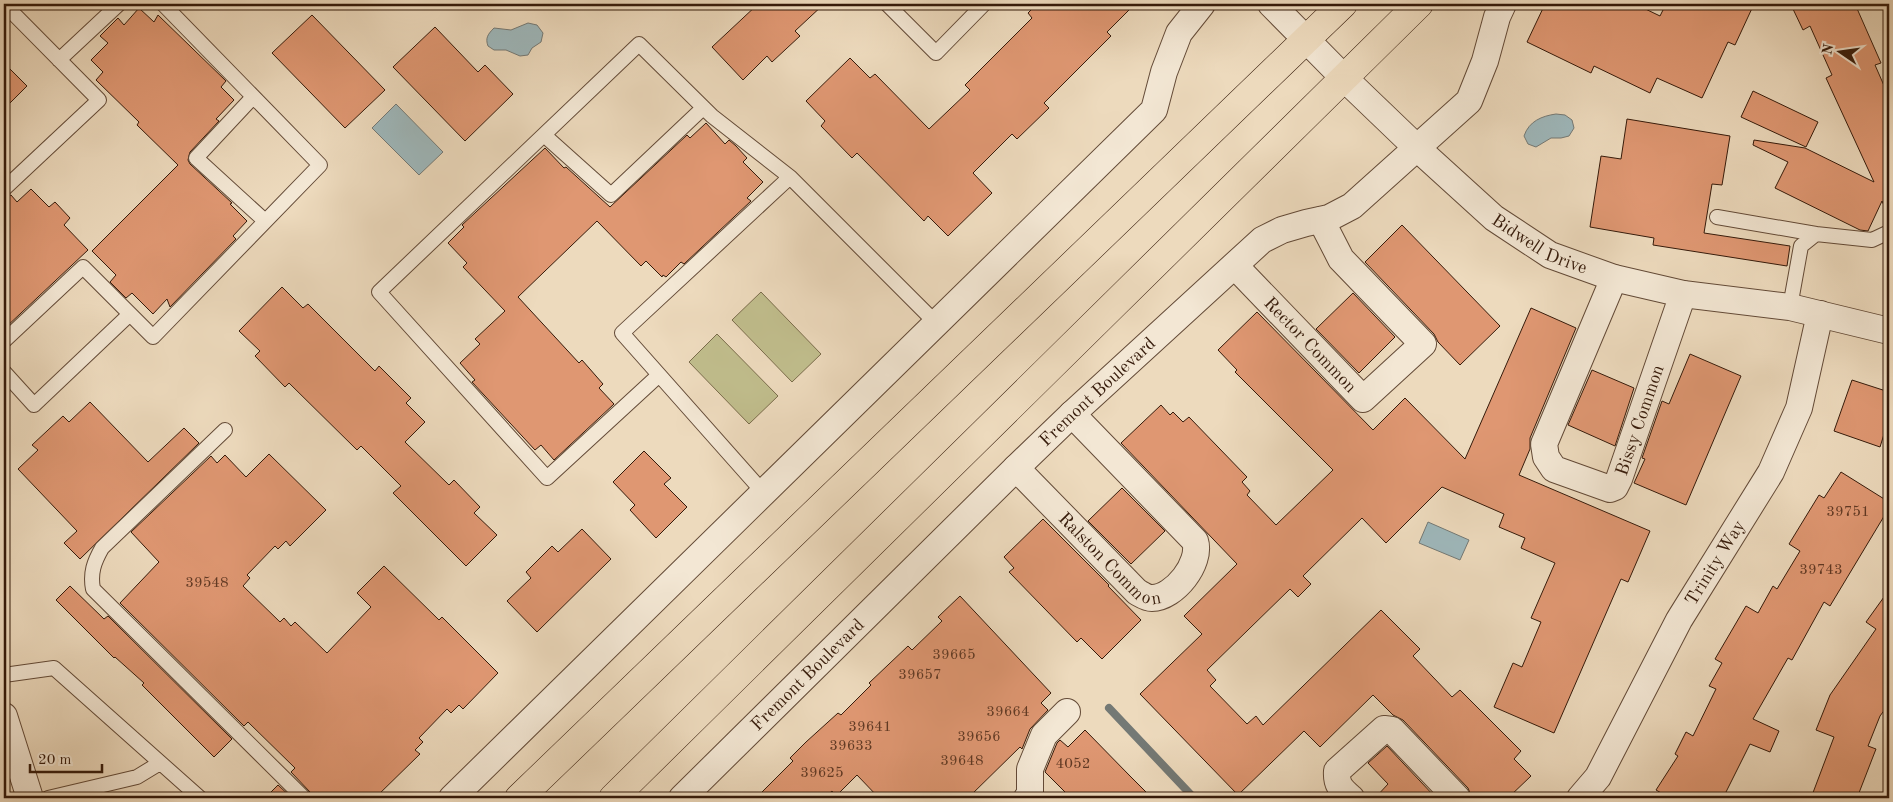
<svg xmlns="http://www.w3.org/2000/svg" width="1893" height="802" font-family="'Old Standard TT',serif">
<rect width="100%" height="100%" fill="#eddabd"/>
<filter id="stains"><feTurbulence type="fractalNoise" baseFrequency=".004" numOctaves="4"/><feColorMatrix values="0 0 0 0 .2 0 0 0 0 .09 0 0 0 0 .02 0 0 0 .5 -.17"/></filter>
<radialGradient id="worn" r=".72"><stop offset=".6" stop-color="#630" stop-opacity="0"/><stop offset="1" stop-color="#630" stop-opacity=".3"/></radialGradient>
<path fill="#c0bd8c" stroke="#7a6c4b" d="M 761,292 L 821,354 L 792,382 L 732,320 Z
M 717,334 L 778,396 L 749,424 L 689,362 Z"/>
<path fill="#9eb8bc" stroke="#747975" d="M 528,23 L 537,25 L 543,33 L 541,42 L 532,48 L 528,55 L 520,56 L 506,50 L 494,50 L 488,46 C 485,38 488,34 494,28 L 511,30 Z
M 396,104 L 443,152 L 419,175 L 372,128 Z
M 1556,114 L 1565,115 L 1572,120 L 1574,128 L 1569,136 L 1561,138 L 1551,138 L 1536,147 L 1528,144 L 1524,136 C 1529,121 1542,116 1556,114 Z
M 1428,522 L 1469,540 L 1460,560 L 1419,543 Z"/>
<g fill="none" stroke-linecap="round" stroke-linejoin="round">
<path stroke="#747975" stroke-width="8" d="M 1109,708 L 1194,798"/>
</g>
<path fill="#df9772" stroke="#351a0a" d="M 758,4 L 824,4 L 795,31 L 800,36 L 772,62 L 767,56 L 743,80 L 712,47 Z
M 1037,4 L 1135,4 L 1107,32 L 1111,36 L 1044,103 L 1049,108 L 1017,139 L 1012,134 L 973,173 L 992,193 L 948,236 L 928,216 L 924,221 L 857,153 L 852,158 L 821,126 L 825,121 L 806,101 L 850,58 L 870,78 L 875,74 L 929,129 L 970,90 L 965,85 L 1032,18 L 1028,13 Z
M 1545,4 L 1635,4 L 1660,16 L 1666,4 L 1754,4 L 1735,45 L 1728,42 L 1702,98 L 1657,78 L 1650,93 L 1594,66 L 1591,73 L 1527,42 Z
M 1804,4 L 1855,4 L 1881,63 L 1875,65 L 1889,97 L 1889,217 L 1882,201 L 1868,231 L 1860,230 L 1775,188 L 1788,162 L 1753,145 L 1754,140 L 1805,148 L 1874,182 L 1826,78 L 1832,75 L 1810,26 L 1803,30 L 1793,9 Z
M 139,8 L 154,22 L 158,15 L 226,81 L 221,87 L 234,100 L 216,119 L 219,121 L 190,152 L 188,160 L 190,164 L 232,203 L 230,204 L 247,221 L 233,236 L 236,239 L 170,307 L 167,299 L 153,314 L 132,293 L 126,298 L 110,282 L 116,275 L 92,251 L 178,165 L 137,125 L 139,122 L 96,80 L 103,72 L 91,60 L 108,43 L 100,36 L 118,18 L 124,25 Z
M 312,15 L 385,90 L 345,128 L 272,53 Z
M 435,27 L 478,72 L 485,65 L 513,94 L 465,141 L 393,67 Z
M 4,63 L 27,86 L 4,109 Z
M 1753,91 L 1818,122 L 1806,147 L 1741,117 Z
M 1627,119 L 1730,136 L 1722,185 L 1712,184 L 1704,233 L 1790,246 L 1787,266 L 1653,245 L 1654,238 L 1590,227 L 1601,156 L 1621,159 Z
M 706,123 L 725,144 L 729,140 L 736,146 L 747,158 L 743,162 L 763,182 L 747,198 L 751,201 L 684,264 L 681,262 L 666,277 L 663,275 L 662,277 L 646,261 L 641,266 L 597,221 L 518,297 L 579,363 L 582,360 L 603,384 L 599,388 L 614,404 L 554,460 L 541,445 L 535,450 L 472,382 L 475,380 L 460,363 L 480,344 L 475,339 L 505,311 L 463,267 L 467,263 L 448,243 L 464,227 L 462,225 L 545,148 L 564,168 L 566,167 L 610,207 L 687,135 L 690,138 Z
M 31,189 L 49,207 L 55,202 L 70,218 L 64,225 L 88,250 L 4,329 L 4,198 L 11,195 L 17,202 Z
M 1402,225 L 1500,326 L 1460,365 L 1438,342 L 1434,334 L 1365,262 Z
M 282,287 L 303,308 L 308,304 L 375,371 L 379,366 L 411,398 L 406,403 L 425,422 L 405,442 L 449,485 L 454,480 L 480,507 L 474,513 L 497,535 L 466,566 L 393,493 L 401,486 L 361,446 L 357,450 L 289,383 L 285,387 L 255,356 L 260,351 L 239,331 Z
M 1353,293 L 1395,337 L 1359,373 L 1316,329 Z
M 1531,308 L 1576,328 L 1530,438 L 1530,449 L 1519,475 L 1650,531 L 1628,582 L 1621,579 L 1554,733 L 1494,707 L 1513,663 L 1522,667 L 1541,622 L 1531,618 L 1555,563 L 1521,548 L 1525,538 L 1499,527 L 1504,514 L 1442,487 L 1386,543 L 1362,518 L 1303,576 L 1311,584 L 1298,597 L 1290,589 L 1207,670 L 1216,680 L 1210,686 L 1247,724 L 1256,716 L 1263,725 L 1381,610 L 1420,649 L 1413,656 L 1452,697 L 1460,690 L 1521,751 L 1514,759 L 1531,776 L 1508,798 L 1472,798 L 1468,788 L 1403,720 L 1393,715 L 1373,695 L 1320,747 L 1304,731 L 1238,795 L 1140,694 L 1202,634 L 1184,616 L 1237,564 L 1121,443 L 1161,405 L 1170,415 L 1173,412 L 1183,422 L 1189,417 L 1247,477 L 1242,482 L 1250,491 L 1247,495 L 1276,525 L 1333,470 L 1235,372 L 1237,370 L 1218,350 L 1257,312 L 1373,430 L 1405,398 L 1465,459 Z
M 1690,354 L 1741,376 L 1686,505 L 1634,483 L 1645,459 L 1642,458 L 1662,401 L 1669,404 Z
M 1592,370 L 1634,388 L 1615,446 L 1568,425 Z
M 1852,380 L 1889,392 L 1889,433 L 1885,431 L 1880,447 L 1834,431 Z
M 90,402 L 148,462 L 184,428 L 199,443 L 80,559 L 64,543 L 77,531 L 18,469 L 38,450 L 32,445 L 63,416 L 69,422 Z
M 644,451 L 671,478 L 664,484 L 687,507 L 656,538 L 630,510 L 635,505 L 613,482 Z
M 269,454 L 326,510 L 290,546 L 286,541 L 278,549 L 275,546 L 247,575 L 250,578 L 243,586 L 280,622 L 284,618 L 291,626 L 295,622 L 327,653 L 371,607 L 357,593 L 384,566 L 439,620 L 442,617 L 498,673 L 463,709 L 459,705 L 451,713 L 447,709 L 419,738 L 423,742 L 415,750 L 420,754 L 375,798 L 313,798 L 310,792 L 291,772 L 295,768 L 248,722 L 244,726 L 120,603 L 159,562 L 131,532 L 211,456 L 217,463 L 225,455 L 246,477 Z
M 1841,472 L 1889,502 L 1889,508 L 1830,606 L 1824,602 L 1792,660 L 1788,658 L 1753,719 L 1779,731 L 1770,752 L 1750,744 L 1723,798 L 1670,798 L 1656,790 L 1678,756 L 1675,754 L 1686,732 L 1693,736 L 1716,689 L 1709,686 L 1722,663 L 1715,659 L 1746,606 L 1758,613 L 1773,586 L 1777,589 L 1800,551 L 1789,544 L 1819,495 L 1824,498 Z
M 1122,488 L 1165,531 L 1131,564 L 1088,521 Z
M 1043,519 L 1109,585 L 1108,586 L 1141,620 L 1102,659 L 1081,638 L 1077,642 L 1009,572 L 1014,568 L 1004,557 Z
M 582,529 L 611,559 L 537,632 L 507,601 L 531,578 L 526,572 L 552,546 L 558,552 Z
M 70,586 L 104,619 L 108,616 L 232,739 L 214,757 L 142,685 L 144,683 L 115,657 L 114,658 L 56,600 Z
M 1889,590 L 1889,704 L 1880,716 L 1868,746 L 1876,749 L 1857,798 L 1811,798 L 1834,737 L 1816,730 L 1830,695 L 1876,629 L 1866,622 Z
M 960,596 L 1051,693 L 1041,703 L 1048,710 L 1030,729 L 1022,749 L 1020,747 L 968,798 L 879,798 L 857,775 L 836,796 L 832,791 L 824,798 L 756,798 L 793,761 L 790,758 L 806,742 L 838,713 L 841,715 L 871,685 L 869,683 L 908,646 L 912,650 L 942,621 L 938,617 Z
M 1085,730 L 1130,776 L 1152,798 L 1071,798 L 1045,772 L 1057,743 L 1060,740 L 1068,747 Z
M 1387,746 L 1436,798 L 1375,798 L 1388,784 L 1368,763 Z
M 278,785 L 292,798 L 265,798 Z"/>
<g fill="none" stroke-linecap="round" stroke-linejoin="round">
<g stroke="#634a37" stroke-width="16">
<path id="lane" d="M 887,4 L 936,53 L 984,4
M 59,60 L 119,4
M 253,97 L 196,158 L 265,221
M 544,135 L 611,195 L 703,108
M 4,189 L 99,100 L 4,4
M 1717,217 L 1816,234
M 1790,307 L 1801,246 L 1816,234 L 1872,240 L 1889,232
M 4,341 L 83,267 L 153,337 L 320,165 L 163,4
M 4,372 L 34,405 L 130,314
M 659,375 L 547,478 L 379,292 L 639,44 L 712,116 L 790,177 L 937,324
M 225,430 L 102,548 C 94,562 90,573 93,589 L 304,798
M 763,492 L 622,333 L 790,177
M 4,675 L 54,668 L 200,798
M 48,798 L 137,777 L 160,763"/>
</g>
<g stroke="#634a37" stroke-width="28">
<g id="street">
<path id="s1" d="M 1271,4 L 1343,77 L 1417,148 L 1494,218 L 1550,255 L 1614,278 L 1683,294 L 1790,307 L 1889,331"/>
<path id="s2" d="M 1235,266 L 1363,399 L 1423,344 L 1341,259 L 1321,220"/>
<path id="s3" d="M 1614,278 L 1544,444 L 1546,457 L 1554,469 L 1610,489 L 1615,487 L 1619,479 L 1683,294"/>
<path id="s4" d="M 1016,468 L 1137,592 C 1141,594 1146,598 1152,598 C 1174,598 1202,563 1195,541 L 1072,414"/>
<path d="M 4,716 L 30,798"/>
<path d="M 452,798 L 1154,110 L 1164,72 L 1179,33 L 1202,4"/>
<path id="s5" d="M 682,798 L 1016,468 L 1072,414 L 1262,240 L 1282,230 L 1306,223 L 1329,218 L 1352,206 L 1469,101 L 1485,61 L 1497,17 L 1503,4"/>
<path d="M 1027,798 L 1030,795 L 1030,769 L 1044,735 L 1067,712"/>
<path d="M 1351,798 C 1341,789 1336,785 1337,771 L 1384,729 L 1392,730 L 1457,798"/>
<path id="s6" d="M 1580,798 L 1598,777 L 1679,620 L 1771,472 L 1799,408 L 1820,314"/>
</g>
</g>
<g stroke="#351a0a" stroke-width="29">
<path id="primary" d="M 519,798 L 1343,4
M 613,798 L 1419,4"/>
</g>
<use href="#lane" stroke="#f3e7d4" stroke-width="14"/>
<use href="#street" stroke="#f3e7d4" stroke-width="26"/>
<use href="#primary" stroke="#eddabd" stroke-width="28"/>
</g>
<g text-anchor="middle" stroke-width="5" stroke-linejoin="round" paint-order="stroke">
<g font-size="15" fill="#603924">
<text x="1848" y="516">39751</text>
<text x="1821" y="574">39743</text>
<text x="207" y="587">39548</text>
<text x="954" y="659">39665</text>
<text x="920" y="679">39657</text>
<text x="1008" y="716">39664</text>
<text x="870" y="731">39641</text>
<text x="979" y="741">39656</text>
<text x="851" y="750">39633</text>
<text x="962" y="765">39648</text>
<text x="1073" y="768">4052</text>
<text x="822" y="777">39625</text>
</g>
<g font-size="18" fill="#351a0a" stroke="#f3e7d4">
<text dy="6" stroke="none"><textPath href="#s1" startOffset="362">Bidwell Drive</textPath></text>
<text dy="6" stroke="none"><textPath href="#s2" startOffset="109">Rector Common</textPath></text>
<text dy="6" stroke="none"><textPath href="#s5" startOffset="581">Fremont Boulevard</textPath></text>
<text dy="6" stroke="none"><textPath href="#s3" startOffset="344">Bissy Common</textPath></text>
<text dy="6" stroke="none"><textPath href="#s4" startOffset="132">Ralston Common</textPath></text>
<text dy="6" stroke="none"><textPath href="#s6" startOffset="272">Trinity Way</textPath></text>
<text dy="6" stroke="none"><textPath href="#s5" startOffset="176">Fremont Boulevard</textPath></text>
</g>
</g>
<rect width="1893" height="802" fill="none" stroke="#eddabd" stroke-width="20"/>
<rect x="5" y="5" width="1883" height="792" fill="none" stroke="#351a0a" stroke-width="2.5"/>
<rect x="10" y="10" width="1873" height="782" fill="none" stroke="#351a0a"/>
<g transform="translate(1840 52) rotate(283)" stroke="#f3e7d4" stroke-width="4" paint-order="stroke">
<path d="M0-4L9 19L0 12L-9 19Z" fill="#351a0a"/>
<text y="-8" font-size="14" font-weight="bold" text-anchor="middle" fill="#351a0a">N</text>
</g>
<path d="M30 764v8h72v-8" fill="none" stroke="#351a0a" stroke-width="2.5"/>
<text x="38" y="764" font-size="15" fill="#351a0a" stroke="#f3e7d4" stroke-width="4" paint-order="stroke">20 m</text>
<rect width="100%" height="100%" filter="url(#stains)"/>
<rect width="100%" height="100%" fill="url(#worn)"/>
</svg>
